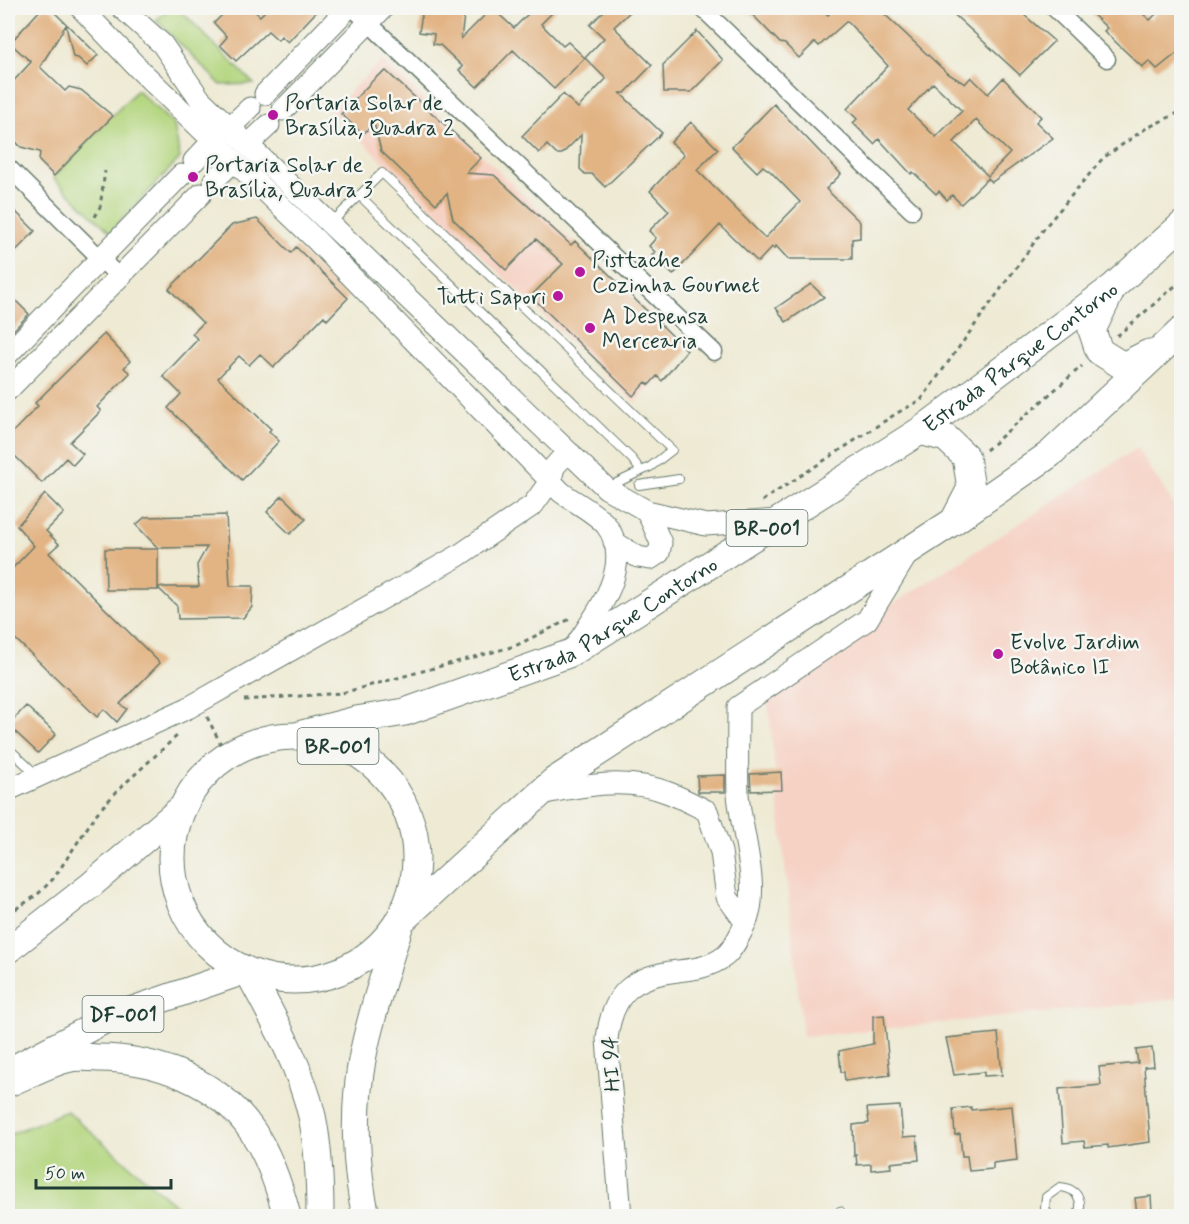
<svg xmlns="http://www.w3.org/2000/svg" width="1189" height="1224" font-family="Mynerve,sans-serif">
<rect width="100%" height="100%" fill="#f6f6f2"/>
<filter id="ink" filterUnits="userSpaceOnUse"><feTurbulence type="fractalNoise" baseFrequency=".0167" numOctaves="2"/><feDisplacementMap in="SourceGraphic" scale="12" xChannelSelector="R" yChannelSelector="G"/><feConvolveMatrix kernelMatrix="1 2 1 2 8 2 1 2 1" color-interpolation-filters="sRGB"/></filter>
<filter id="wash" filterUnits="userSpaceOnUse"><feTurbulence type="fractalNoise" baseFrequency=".008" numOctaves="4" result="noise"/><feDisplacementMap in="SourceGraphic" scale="24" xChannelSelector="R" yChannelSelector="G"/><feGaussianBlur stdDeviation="1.35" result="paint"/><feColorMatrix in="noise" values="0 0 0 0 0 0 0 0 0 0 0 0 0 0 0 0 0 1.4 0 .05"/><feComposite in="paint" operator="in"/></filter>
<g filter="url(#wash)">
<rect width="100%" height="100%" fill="#eeead4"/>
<path fill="#f6d2c5" d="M 382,60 L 686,350 L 635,403 L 331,111 Z
M 1137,448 L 1181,516 L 1181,999 L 803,1037 L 766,685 Z"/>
<path fill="#b2d57d" stroke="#688958" stroke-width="1.5" d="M 170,8 L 178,8 L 254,84 L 221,85 L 156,20 Z
M 137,90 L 174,125 L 180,158 L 110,232 L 53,178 Z
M 67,1111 L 188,1216 L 8,1216 L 8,1135 Z"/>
<g id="blocks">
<path fill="#e2b484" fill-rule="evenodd" d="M 42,8 L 50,8 L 98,55 L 87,66 L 78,58 L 73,57 L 66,25 L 40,67 L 65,91 L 69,87 L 81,90 L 113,116 L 54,176 L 39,161 L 40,152 L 21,147 L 8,134 L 8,87 L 31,62 L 10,43 Z
M 229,8 L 251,8 L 260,16 L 268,8 L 320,8 L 288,42 L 281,36 L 278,40 L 268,31 L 236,61 L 220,45 L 227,37 L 214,23 Z
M 423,8 L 465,8 L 461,39 L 492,8 L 514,28 L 534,8 L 557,8 L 541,24 L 563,46 L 568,42 L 585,58 L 604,38 L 590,25 L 607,8 L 634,8 L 614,27 L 652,65 L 625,93 L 620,93 L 662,133 L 605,187 L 592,174 L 585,174 L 580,169 L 581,135 L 562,154 L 556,154 L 547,145 L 539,153 L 522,136 L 563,94 L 578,108 L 606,79 L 585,58 L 554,89 L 513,50 L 477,87 L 459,70 L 463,67 L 440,45 L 433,44 L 434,34 L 419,32 Z
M 746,8 L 820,8 L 828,15 L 831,12 L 827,8 L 878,8 L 947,73 L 965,84 L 971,77 L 988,94 L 1003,78 L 1041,117 L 1036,122 L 1053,138 L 992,182 L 988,178 L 961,204 L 952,195 L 947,200 L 939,191 L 936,194 L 913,172 L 911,174 L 879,139 L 874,144 L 853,123 L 857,119 L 847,109 L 888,66 L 847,21 L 819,46 L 815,42 L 799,58 L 785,44 L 780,43 ZM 933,83 L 962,111 L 936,137 L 908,110 ZM 976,120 L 1010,153 L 988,176 L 954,142 Z
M 947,8 L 1016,8 L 1054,41 L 1020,75 Z
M 1086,8 L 1136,8 L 1150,20 L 1162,8 L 1182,8 L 1182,49 L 1157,69 L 1149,61 L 1142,67 L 1104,31 L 1107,28 Z
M 697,31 L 723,60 L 691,92 L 664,92 L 663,65 Z
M 386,71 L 481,158 L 466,173 L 494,175 L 571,245 L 575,241 L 687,350 L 662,381 L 657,376 L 649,385 L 646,382 L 633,396 L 531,296 L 563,264 L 536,239 L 506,270 L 453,219 L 447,193 L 436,204 L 381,151 L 374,123 L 363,134 L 341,114 L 376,77 Z
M 774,104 L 841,174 L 826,189 L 860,222 L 860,238 L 852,239 L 852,259 L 788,259 L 776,246 L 774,249 L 772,247 L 758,262 L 720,225 L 673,275 L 652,255 L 655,252 L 649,246 L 656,238 L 649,231 L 669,211 L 650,191 L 684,155 L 671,142 L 691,122 L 718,149 L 697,170 L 765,238 L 800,202 L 771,172 L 763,166 L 757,172 L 732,147 Z
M 8,204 L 35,231 L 8,259 Z
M 257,219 L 291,253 L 296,247 L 348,298 L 327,320 L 324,316 L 274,367 L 260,354 L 249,365 L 239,356 L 218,378 L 271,429 L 269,431 L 279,441 L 242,480 L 168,408 L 181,394 L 163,376 L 198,339 L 192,334 L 203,323 L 169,289 L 232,225 Z
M 811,284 L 824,297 L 786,322 L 776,308 Z
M 8,293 L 29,314 L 8,336 Z
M 104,334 L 130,361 L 124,368 L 130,373 L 97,407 L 101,411 L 70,442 L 83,454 L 73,465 L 66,458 L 42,483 L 8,449 L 8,437 L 38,406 L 35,403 Z
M 45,494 L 64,513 L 46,531 L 59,544 L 49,553 L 160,663 L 120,704 L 127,709 L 117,722 L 104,709 L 97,717 L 8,632 L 8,573 L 34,546 L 17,526 Z
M 282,496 L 306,519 L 290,534 L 267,512 Z
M 226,515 L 230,586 L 253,586 L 252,607 L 243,618 L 178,619 L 177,606 L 158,588 L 158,590 L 106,590 L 105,549 L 158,549 L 158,587 L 199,587 L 197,565 L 207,547 L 158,548 L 136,525 L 145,517 Z
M 26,706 L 56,734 L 38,753 L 8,725 Z
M 781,772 L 782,790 L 751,791 L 750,774 Z
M 725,775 L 725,792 L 698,792 L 697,776 Z
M 884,1015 L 890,1075 L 845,1081 L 844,1072 L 841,1072 L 839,1051 L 873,1044 L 873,1016 Z
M 998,1033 L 1002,1075 L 984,1076 L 984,1072 L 954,1075 L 946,1038 Z
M 1152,1048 L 1154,1066 L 1144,1067 L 1150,1142 L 1108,1148 L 1108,1145 L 1085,1147 L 1084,1141 L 1063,1143 L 1059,1089 L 1101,1085 L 1099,1067 L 1138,1063 L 1136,1050 Z
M 900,1106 L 903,1137 L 917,1136 L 919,1160 L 890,1163 L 891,1168 L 871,1170 L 871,1164 L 857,1165 L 856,1155 L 854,1156 L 853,1125 L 869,1123 L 867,1108 Z
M 1012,1106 L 1017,1160 L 993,1163 L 993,1169 L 969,1171 L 967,1156 L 962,1156 L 960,1134 L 955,1135 L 953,1109 L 971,1107 L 971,1110 Z
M 1151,1196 L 1152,1212 L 1137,1214 L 1135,1198 Z"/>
</g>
</g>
<g filter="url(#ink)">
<use href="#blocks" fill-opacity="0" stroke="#677a6c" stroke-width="1.5"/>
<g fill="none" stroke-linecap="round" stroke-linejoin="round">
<g stroke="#677a6c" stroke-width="10">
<path id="service" d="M 359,195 L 632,459 L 641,471
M 330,224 L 382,173 L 672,450 L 650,467 L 610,486
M 639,485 L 679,479
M 8,748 L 37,775
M 840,1211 L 840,1216
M 1049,1216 L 1045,1208 L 1046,1197 L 1060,1187 C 1077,1188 1085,1202 1077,1216"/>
</g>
<g stroke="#677a6c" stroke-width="19">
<path id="minor" d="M 353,8 L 714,352
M 702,8 L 912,211
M 1054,8 L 1107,59
M 8,167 L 119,277"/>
</g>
<g stroke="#677a6c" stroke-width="23">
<path id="tertiary" d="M 81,8 L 139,69 L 316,240 L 561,492 C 574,502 595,512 606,525 C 637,565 594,616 573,650
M 122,8 L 162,44 L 200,99 L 606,488 L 647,511 L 706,525 L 778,520
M 265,94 L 348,8
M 283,110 L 383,8
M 230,127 L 250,108
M 249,144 L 269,125
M 194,161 L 213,141
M 214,180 L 234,161
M 8,354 L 181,175
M 8,390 L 201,194
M 614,542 L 638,557 L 650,559 L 659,553 L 661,543 L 647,511
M 8,790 L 188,708 L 458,556 L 533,505 L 551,480 L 554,467 L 561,459 L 571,454
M 539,794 C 581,786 627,776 669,793 C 682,798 695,805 707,811 L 721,852 L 727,897 L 746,923
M 621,1216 L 607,1039 C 612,994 632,976 678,971 C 694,969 711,967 725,956 C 733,950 740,934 745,925 C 762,890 741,832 738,794 C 737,765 738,735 738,707 L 867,620 L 908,553"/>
</g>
<g stroke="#677a6c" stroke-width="28">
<path id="primary" d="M 8,950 L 91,885 L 179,810
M 18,1066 L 111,1017 L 245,971"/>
</g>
<g stroke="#677a6c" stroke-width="29">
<g id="trunk">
<path d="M 1111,291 L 1092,330 L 1099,351 L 1123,366 L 1149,353"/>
<path d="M 920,431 L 946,438 L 966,457 L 971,488 L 956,517"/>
<path id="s1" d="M 302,734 L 356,720 L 405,712 L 571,653 L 920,431 L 1113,287 L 1182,225"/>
<circle cx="294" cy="858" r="122"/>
<path d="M 402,920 L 554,781 L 954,521 L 1050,454 L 1182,330"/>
<path d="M 249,973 C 273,1018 300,1065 312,1116 C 319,1149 320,1183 320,1216"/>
<path d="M 8,1083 C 28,1075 50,1062 71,1058 C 79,1056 90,1058 98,1058 C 155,1058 220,1082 253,1132 C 269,1156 280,1189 287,1216"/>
<path d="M 366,1216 C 355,1167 353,1111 362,1060 C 370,1016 386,971 399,927"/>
</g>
</g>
<path stroke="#677a6c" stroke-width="3" stroke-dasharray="4.5 4.5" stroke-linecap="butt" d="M 95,217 L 100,207 L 105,171
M 1117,336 L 1182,280
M 921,400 L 1046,226 L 1103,158 L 1145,129 L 1182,111
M 986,450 L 1082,366
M 762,501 L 897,413 L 923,399
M 244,700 L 342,693 L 515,646 L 570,619
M 207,717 L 226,754
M 8,914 L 37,895 L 54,878 L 97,813 L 120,788 L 178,735"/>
<use href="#service" stroke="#fff" stroke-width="8"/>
<use href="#minor" stroke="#fff" stroke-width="16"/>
<use href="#tertiary" stroke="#fff" stroke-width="21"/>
<use href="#primary" stroke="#fff" stroke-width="26"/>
<use href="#trunk" stroke="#fff" stroke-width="27"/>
</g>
</g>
<g fill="#b5179e" stroke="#f6f6f2" stroke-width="2">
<circle cx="273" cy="115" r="6"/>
<circle cx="193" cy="177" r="6"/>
<circle cx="580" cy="272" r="6"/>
<circle cx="558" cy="296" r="6"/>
<circle cx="590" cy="328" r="6"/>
<circle cx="998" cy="654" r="6"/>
</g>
<g text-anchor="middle" stroke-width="5" stroke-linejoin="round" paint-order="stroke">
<g fill="#f6f6f2" stroke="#60746d" stroke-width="1.5">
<rect x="726.5" y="510" width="81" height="36" rx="4.5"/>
<rect x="297.5" y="728" width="81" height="36" rx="4.5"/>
<rect x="82.5" y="996" width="81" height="36" rx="4.5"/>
</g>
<g font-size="21" font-weight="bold" fill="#1f3d34">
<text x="767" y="535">BR-001</text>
<text x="338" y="753">BR-001</text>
<text x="123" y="1021">DF-001</text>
</g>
<g font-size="22" fill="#1f3d34" stroke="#f6f6f2" text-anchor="start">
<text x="285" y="110">Portaria Solar de<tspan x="285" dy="25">Brasília, Quadra 2</tspan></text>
<text x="205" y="172">Portaria Solar de<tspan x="205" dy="25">Brasília, Quadra 3</tspan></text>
<text x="592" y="267">Pisttache<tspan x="592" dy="25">Cozinha Gourmet</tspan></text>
<text x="546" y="304" text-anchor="end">Tutti Sapori</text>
<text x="602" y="323">A Despensa<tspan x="602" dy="25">Mercearia</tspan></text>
<text x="1010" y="649">Evolve Jardim<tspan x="1010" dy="25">Botânico II</tspan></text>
</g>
<g font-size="22" fill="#1f3d34" stroke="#f6f6f2">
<text dy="8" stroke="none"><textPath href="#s1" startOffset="820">Estrada Parque Contorno</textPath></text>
<text dy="8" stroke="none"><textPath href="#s1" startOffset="334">Estrada Parque Contorno</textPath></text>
<text transform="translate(610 1064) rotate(-93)" y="8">HI 94</text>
</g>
</g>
<rect width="1189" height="1224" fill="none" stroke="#f6f6f2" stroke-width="30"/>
<path d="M36 1179v9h135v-9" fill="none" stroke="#1f3d34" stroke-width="3"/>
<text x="45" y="1179" font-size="18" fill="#1f3d34" stroke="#f6f6f2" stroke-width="4.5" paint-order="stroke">50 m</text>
</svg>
